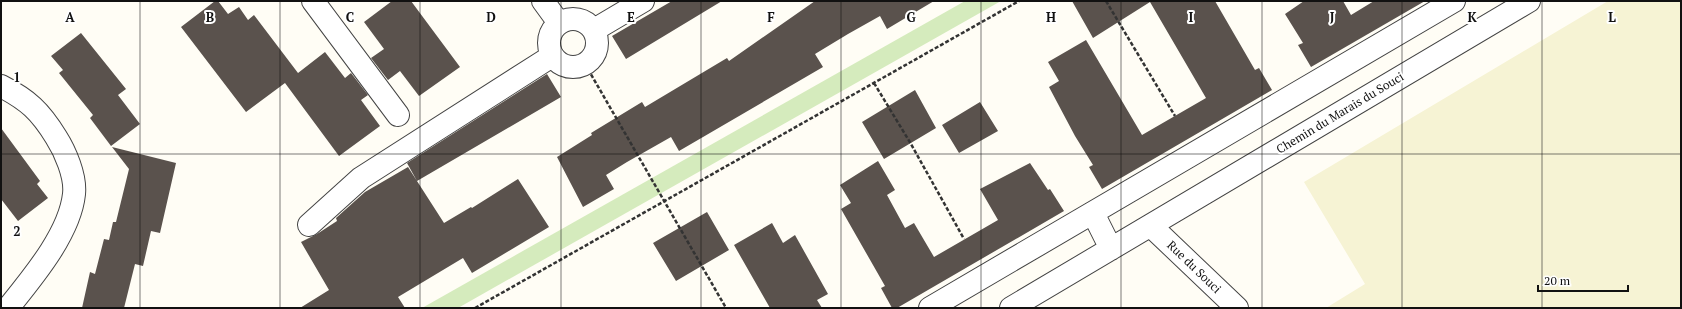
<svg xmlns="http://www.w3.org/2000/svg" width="1682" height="309" font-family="'PT Serif',serif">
<rect width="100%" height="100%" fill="#fffdf5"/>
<path fill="#f6f3d4" d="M 1608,1 L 1681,1 L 1681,308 L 1326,308 L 1365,284 L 1304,182 Z"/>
<path fill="#d5ebbd" d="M 965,1 L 1001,1 L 458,308 L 422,308 Z"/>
<path fill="#5a524d" d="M 215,1 L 218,1 L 228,14 L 239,7 L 248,20 L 254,15 L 298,73 L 325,52 L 345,78 L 351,73 L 368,95 L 361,100 L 380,126 L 339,156 L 285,83 L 246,112 L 181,27 Z
M 392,1 L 411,1 L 460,67 L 419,96 L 400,71 L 388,80 L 371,58 L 384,49 L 364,22 Z
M 672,1 L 722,1 L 626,59 L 612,36 Z
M 815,1 L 934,1 L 887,29 L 880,16 L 848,34 L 815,54 L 823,67 L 679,151 L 671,137 L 627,162 L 606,175 L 614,189 L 583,207 L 557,157 L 592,135 L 591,133 L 642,102 L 645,107 L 727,58 L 729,61 Z
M 1072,1 L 1215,1 L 1255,70 L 1259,68 L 1272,90 L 1102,189 L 1089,167 L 1093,165 L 1075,136 L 1049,87 L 1059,81 L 1048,62 L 1086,40 L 1142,135 L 1206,98 L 1150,2 L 1093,38 Z
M 1304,1 L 1343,1 L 1351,15 L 1374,1 L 1425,1 L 1311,67 L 1298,45 L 1303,43 L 1285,14 Z
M 81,33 L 126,89 L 118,95 L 140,124 L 111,146 L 90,118 L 93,115 L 59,73 L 63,70 L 51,56 Z
M 547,74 L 561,97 L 417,181 L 407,163 Z
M 915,90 L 936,128 L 884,159 L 862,122 Z
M 980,102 L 998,131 L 959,153 L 942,125 Z
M 1,128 L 40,181 L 37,184 L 48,198 L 18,221 L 1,199 Z
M 112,147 L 176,163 L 160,233 L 151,231 L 143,266 L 135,264 L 124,308 L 82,308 L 90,272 L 95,274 L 104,239 L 109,240 L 113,222 L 116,222 L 129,169 Z
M 878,161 L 895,190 L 887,195 L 905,228 L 914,223 L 934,257 L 998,220 L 980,189 L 1030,163 L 1048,190 L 1050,189 L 1064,211 L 897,308 L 892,308 L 881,288 L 885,286 L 841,209 L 851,203 L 840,185 Z
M 408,167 L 444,223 L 471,207 L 472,208 L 518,179 L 549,227 L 472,273 L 463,258 L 398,297 L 405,308 L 300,308 L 329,290 L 301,242 L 317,234 L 337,221 L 336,218 L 365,192 Z
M 707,212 L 729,250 L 676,281 L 653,243 Z
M 772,223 L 783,243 L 795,235 L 828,294 L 817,300 L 822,308 L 770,308 L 734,245 Z"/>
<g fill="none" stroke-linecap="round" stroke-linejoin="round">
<g stroke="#444" stroke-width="24">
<path id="minor" d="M 313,1 L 398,115
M 543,1 L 559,23
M549 43a24 24 0 1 1 48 0a24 24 0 1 1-48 0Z
M 594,30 L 643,1
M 1,86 C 28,100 40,111 56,137 C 65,151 76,176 74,194 C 70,233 33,277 8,308
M 1093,213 L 1111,249
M 309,225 L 361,178 L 552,56
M 1151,226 L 1237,308
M 930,308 L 1454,1
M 1011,308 L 1529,1"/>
</g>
<path stroke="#333" stroke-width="2.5" stroke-dasharray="4 2" stroke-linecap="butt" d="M 1106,1 L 1175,116
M 585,64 L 726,308
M 874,83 L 911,144 L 964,239
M 475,308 L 1019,1"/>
<use href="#minor" stroke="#fff" stroke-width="22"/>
</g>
<path fill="none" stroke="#111" stroke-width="1" stroke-opacity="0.55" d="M 140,1 L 140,308M 280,1 L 280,308M 420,1 L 420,308M 561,1 L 561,308M 701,1 L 701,308M 841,1 L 841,308M 981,1 L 981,308M 1121,1 L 1121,308M 1262,1 L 1262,308M 1402,1 L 1402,308M 1542,1 L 1542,308M 1,154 L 1681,154"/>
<g text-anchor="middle" stroke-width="4" stroke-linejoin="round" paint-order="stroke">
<g font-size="12" fill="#111" stroke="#fff">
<text transform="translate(1340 113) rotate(-31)" y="4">Chemin du Marais du Souci</text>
<text transform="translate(1194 267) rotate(44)" y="4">Rue du Souci</text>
</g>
</g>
<g font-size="13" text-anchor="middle" font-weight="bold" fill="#111" stroke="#fff" stroke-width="4" stroke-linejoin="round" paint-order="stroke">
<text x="70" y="22">A</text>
<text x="210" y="22">B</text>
<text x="350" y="22">C</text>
<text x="491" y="22">D</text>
<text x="631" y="22">E</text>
<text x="771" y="22">F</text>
<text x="911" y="22">G</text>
<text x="1051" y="22">H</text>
<text x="1191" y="22">I</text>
<text x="1332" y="22">J</text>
<text x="1472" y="22">K</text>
<text x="1612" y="22">L</text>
<text x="17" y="82">1</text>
<text x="17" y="236">2</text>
</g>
<rect width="1682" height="309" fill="none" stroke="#111111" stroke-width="4"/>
<path d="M1538 285v6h90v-6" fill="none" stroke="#111111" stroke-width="2"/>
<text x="1544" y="285" font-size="12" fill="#111111" stroke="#ffffff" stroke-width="3" paint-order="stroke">20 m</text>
</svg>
